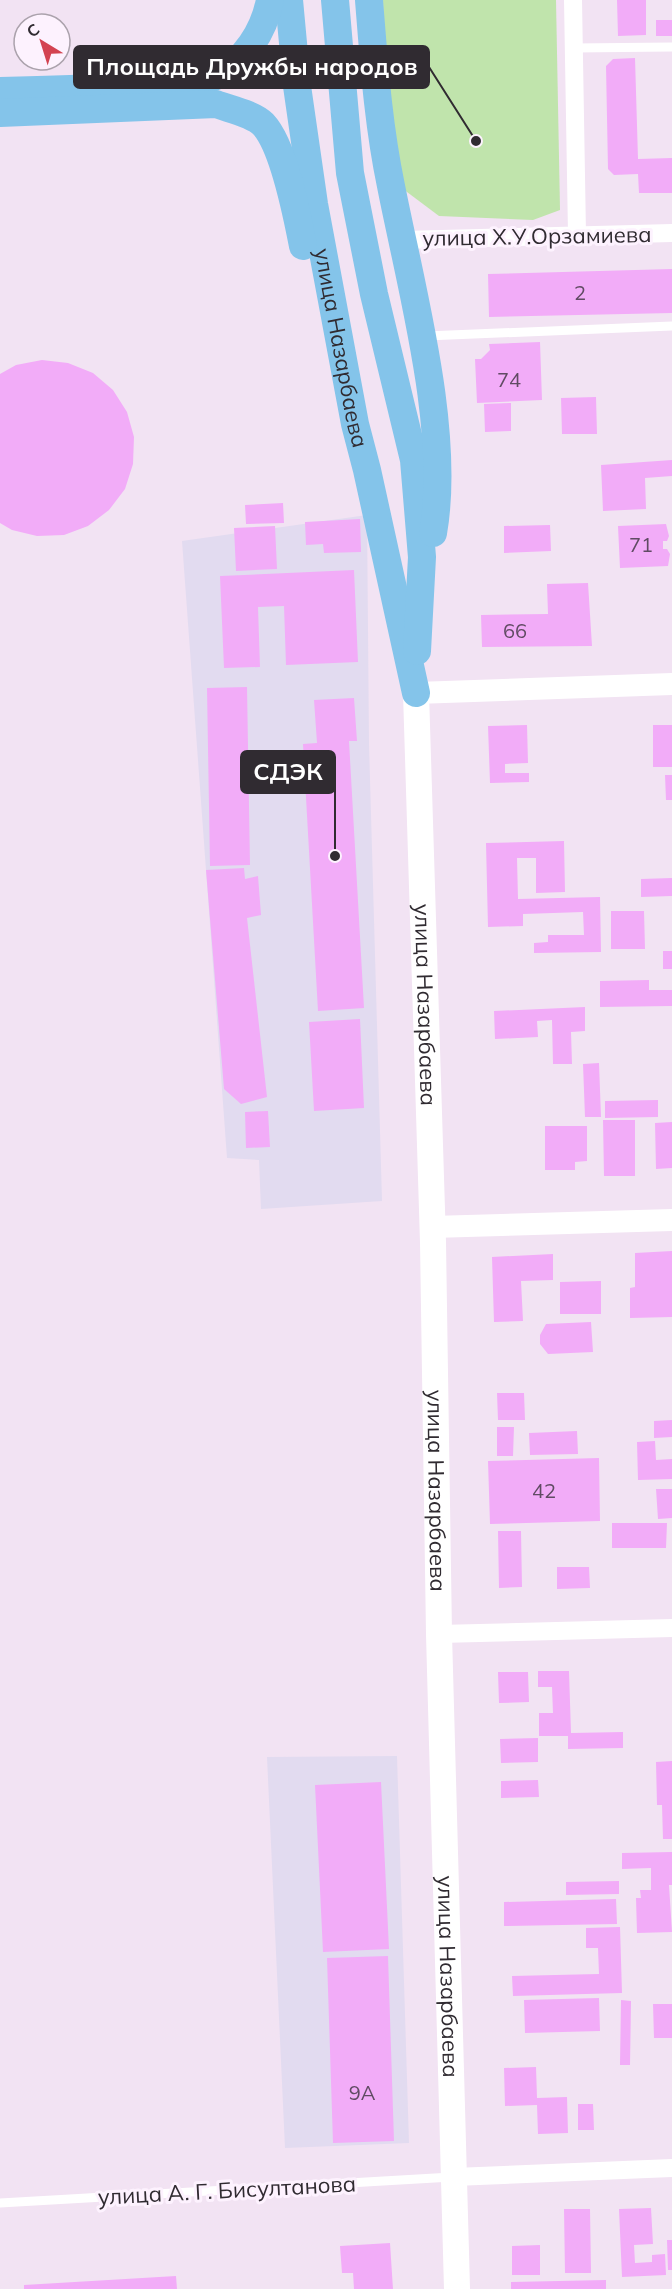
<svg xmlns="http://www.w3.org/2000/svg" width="672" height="2289" font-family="Mulish,sans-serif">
<rect width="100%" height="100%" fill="#f2e3f3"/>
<path fill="#e2dbf0" d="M 367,515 L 369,744 L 382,1201 L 261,1209 L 259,1160 L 227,1158 L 182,541 Z
M 397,1756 L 409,2143 L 285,2148 L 267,1757 Z"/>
<path fill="#c0e4ac" d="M 383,0 L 556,0 L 560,210 L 533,220 L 439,216 L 403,189 L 385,93 Z"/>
<path fill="#f2acf8" d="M 617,0 L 646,0 L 646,35 L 618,36 Z
M 656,20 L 672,20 L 672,36 L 656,36 Z
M 635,58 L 638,159 L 672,158 L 672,193 L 639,193 L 638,174 L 614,175 L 608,169 L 606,66 L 613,59 Z
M 672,269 L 672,313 L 489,317 L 488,274 Z
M 540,342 L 542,400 L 477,403 L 475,359 L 481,359 L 490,350 L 489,344 Z
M 42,360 L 68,363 L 93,373 L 113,390 L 127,412 L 134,437 L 133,464 L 125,489 L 109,510 L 88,526 L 64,535 L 37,536 L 12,530 L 0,523 L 0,374 L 16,365 Z
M 596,397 L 597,434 L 562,434 L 561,398 Z
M 511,403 L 511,431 L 485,432 L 484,404 Z
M 672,460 L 672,476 L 645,478 L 646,509 L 603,511 L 601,465 Z
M 283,503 L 284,523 L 246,524 L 245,505 Z
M 360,519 L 361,552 L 324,553 L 323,544 L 306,545 L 305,522 Z
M 666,524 L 669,536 L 667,541 L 663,541 L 663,549 L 667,549 L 670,554 L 668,566 L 620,568 L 618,526 Z
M 550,525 L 551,551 L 504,553 L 504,526 Z
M 275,526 L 277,569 L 236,571 L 234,528 Z
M 354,570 L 358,662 L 286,665 L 284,606 L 258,607 L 260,667 L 224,668 L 220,576 Z
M 588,583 L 592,646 L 482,647 L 481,615 L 548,614 L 547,584 Z
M 247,687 L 250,865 L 210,866 L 207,688 Z
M 354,698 L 357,741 L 349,741 L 364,1008 L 318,1011 L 303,744 L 317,743 L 314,700 Z
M 527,725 L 528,763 L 505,764 L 505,773 L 529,773 L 529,782 L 490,783 L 488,726 Z
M 653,725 L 672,725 L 672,767 L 653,767 Z
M 665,775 L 672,775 L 672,800 L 666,800 Z
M 564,841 L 565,892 L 536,893 L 536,858 L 517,858 L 518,899 L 600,897 L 601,952 L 534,953 L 534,943 L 548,942 L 548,935 L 584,935 L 583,912 L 523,914 L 523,926 L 488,927 L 486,843 Z
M 244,868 L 245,879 L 258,876 L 261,915 L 247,918 L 267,1097 L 241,1104 L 224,1089 L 206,870 Z
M 672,878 L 672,896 L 641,897 L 641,879 Z
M 611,911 L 644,911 L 645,949 L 611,949 Z
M 663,951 L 672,951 L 672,969 L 663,969 Z
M 649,980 L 649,990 L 672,990 L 672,1006 L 600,1007 L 600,981 Z
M 585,1007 L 585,1031 L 571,1032 L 572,1064 L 553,1064 L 552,1020 L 537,1021 L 538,1037 L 495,1039 L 494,1011 Z
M 360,1019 L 364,1108 L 314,1111 L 309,1022 Z
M 599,1063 L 601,1117 L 585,1117 L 583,1064 Z
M 658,1100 L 658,1117 L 605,1118 L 605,1101 Z
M 268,1111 L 270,1147 L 246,1148 L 245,1112 Z
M 603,1120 L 635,1120 L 635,1176 L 604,1176 Z
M 672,1122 L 672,1168 L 656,1169 L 655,1123 Z
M 545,1126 L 587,1126 L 587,1161 L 575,1162 L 575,1170 L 545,1170 Z
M 672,1251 L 672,1317 L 630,1318 L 630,1288 L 635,1287 L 635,1253 Z
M 553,1254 L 553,1280 L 521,1281 L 523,1321 L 494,1322 L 492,1257 Z
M 601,1281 L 601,1314 L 560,1314 L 560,1282 Z
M 591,1322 L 593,1352 L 548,1354 L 540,1344 L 540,1335 L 546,1324 Z
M 497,1393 L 524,1393 L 525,1420 L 498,1420 Z
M 672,1420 L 672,1437 L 654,1438 L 654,1421 Z
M 497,1427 L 514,1427 L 513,1456 L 497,1456 Z
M 577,1431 L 578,1454 L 530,1455 L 529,1433 Z
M 655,1441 L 656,1460 L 672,1459 L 672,1479 L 638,1480 L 637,1442 Z
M 599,1458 L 600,1521 L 490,1524 L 488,1461 Z
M 656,1489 L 672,1489 L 672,1518 L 658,1519 Z
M 612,1523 L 667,1523 L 666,1548 L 612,1548 Z
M 498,1531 L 521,1531 L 522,1587 L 499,1588 Z
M 557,1567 L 589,1567 L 590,1588 L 557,1589 Z
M 538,1671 L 569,1671 L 571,1733 L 623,1732 L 623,1748 L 568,1749 L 568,1736 L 539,1736 L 539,1713 L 553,1713 L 552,1687 L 538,1687 Z
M 498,1672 L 528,1672 L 529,1702 L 499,1703 Z
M 538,1738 L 538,1762 L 501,1763 L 500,1739 Z
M 672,1761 L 672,1839 L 663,1839 L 662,1805 L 657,1805 L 656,1762 Z
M 538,1780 L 539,1797 L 501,1798 L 501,1781 Z
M 381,1782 L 389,1949 L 323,1952 L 315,1785 Z
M 672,1852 L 672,1885 L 669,1885 L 672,1932 L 637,1933 L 636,1898 L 641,1898 L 640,1890 L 651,1890 L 651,1868 L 622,1869 L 622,1853 Z
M 619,1881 L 619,1894 L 566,1895 L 566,1882 Z
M 616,1899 L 617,1924 L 504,1926 L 504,1902 Z
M 620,1927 L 622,1993 L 513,1996 L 512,1976 L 599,1974 L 598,1948 L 586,1948 L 586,1928 Z
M 388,1956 L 394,2141 L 333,2143 L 327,1958 Z
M 599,1998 L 600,2031 L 525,2033 L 524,2000 Z
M 621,2000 L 631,2001 L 630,2065 L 620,2065 Z
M 653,2004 L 672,2004 L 672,2038 L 654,2038 Z
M 536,2067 L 537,2098 L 567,2097 L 568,2133 L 538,2134 L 537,2105 L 505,2106 L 504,2068 Z
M 578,2104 L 593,2104 L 594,2130 L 578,2130 Z
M 651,2208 L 653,2244 L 634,2245 L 635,2263 L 652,2262 L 652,2255 L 665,2254 L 666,2275 L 622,2277 L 619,2209 Z
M 564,2209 L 590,2209 L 591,2273 L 565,2273 Z
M 667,2240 L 672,2240 L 672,2270 L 668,2270 Z
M 390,2243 L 393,2289 L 354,2289 L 353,2273 L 342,2273 L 340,2246 Z
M 540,2245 L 540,2275 L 512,2275 L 512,2246 Z
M 176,2276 L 177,2289 L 24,2289 L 24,2285 Z
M 606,2280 L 606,2289 L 511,2289 L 511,2282 Z"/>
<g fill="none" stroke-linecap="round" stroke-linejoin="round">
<path stroke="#fff" stroke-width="9" d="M 574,48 L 672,47
M 426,336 L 672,326
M 0,2203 L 452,2177"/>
<path stroke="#fff" stroke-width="18" d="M 573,0 L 577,234
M 402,240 L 672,233
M 439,1634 L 672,1628
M 454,2177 L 672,2168"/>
<path stroke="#fff" stroke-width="22" d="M 416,693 L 672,684
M 432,1227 L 672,1220"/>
<path stroke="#fff" stroke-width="26" id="s1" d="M 416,693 L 433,1242 L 439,1634 L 457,2289"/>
<g stroke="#84c4ea" stroke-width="28">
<path id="s2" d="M 289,0 L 297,86 L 314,204 L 355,424 L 367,470 L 416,693"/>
<path d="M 335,0 L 350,173 L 374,294 L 414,460 L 422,557 L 417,651"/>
<path d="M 369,0 C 374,62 378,124 391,186 C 411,288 451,431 433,533"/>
<path d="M 0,91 C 40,90 80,89 120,87 C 150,87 188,90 216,76 C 245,61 264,31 270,0"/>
<path d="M 0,113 L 216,104 C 229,109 253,114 263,124 C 284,146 297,215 303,246"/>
</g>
</g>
<g text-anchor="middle" stroke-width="6" stroke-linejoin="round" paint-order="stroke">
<g font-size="20" fill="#604b63">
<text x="580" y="300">2</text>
<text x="509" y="387">74</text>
<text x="641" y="552">71</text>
<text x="515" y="638">66</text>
<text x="544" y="1498">42</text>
<text x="362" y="2100">9А</text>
</g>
<g font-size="22" fill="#302b31" stroke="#fdf2fe">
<text transform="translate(537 236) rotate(-1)" y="8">улица Х.У.Орзамиева</text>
<text dy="8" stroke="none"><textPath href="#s2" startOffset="352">улица Назарбаева</textPath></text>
<text dy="8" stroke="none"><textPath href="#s1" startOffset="312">улица Назарбаева</textPath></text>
<text dy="8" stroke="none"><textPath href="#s1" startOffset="798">улица Назарбаева</textPath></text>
<text dy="8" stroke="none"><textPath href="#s1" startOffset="1284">улица Назарбаева</textPath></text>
<text transform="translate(227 2190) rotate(-3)" y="8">улица А. Г. Бисултанова</text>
</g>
</g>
<path fill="none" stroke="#302b31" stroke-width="2" d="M476 141L429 67M335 856L335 772"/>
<g fill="#302b31" stroke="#fdf2fe" stroke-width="2">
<circle cx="476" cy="141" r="6"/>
<circle cx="335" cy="856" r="6"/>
</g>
<g fill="#302b31" stroke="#302b31" stroke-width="2">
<rect x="74" y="46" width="355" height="42" rx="6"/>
<rect x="241" y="751" width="94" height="42" rx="6"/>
</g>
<g font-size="24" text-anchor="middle" font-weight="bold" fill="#fff">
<text x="252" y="75">Площадь Дружбы народов</text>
<text x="288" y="780">СДЭК</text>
</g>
<g transform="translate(42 42) rotate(322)"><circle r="28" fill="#fdf2fe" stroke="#aba2ac" stroke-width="1.5"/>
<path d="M0-4.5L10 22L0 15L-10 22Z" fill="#d34351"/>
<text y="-9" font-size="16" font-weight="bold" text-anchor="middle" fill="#302b31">С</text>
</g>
</svg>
